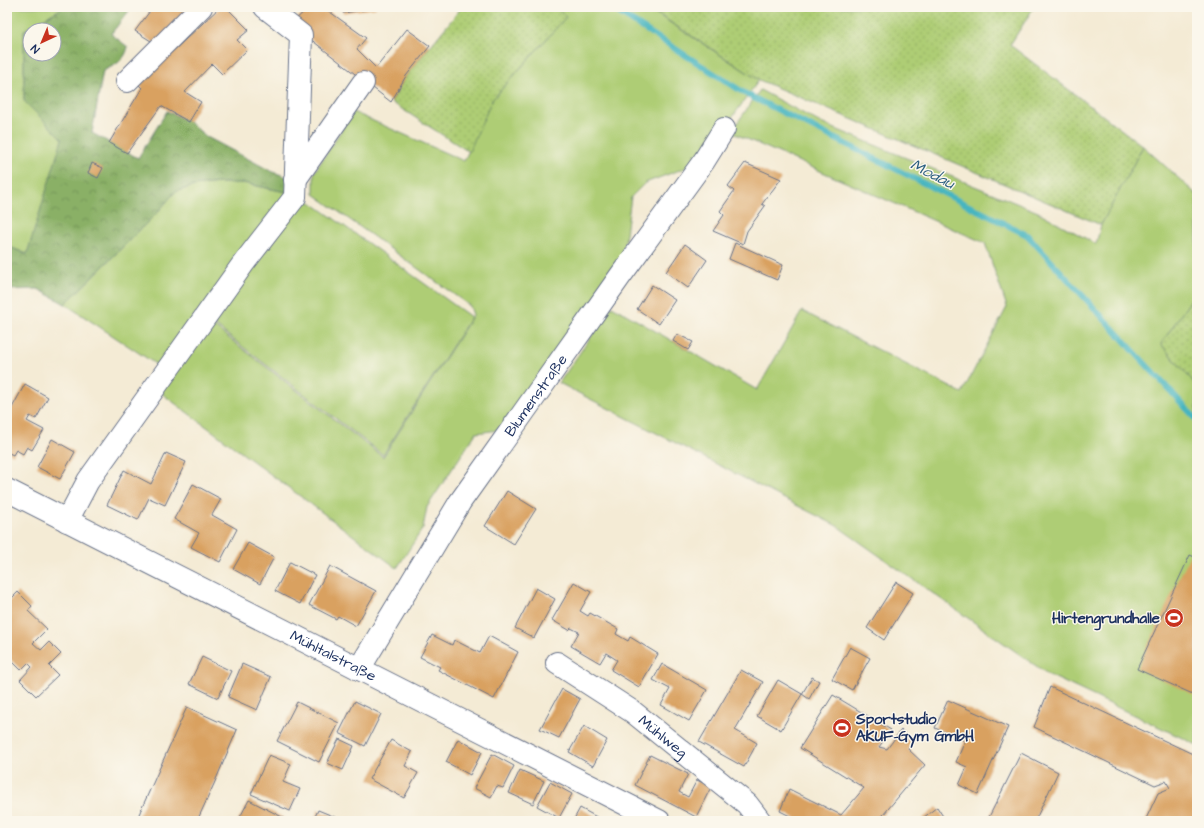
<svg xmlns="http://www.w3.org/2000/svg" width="1204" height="828" font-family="'Architects Daughter',sans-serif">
<defs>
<pattern id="forest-crowns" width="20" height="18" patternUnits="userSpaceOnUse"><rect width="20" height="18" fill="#8ab066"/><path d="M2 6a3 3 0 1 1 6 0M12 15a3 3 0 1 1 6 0" fill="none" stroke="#709057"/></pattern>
<pattern id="garden-dots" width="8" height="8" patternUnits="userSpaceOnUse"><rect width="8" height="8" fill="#aecd74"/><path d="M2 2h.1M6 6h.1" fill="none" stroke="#95b067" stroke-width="1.8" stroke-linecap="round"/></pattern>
</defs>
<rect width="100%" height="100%" fill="#fbf7ec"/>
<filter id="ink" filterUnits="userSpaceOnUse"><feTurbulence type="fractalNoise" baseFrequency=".025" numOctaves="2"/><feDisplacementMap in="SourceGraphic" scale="8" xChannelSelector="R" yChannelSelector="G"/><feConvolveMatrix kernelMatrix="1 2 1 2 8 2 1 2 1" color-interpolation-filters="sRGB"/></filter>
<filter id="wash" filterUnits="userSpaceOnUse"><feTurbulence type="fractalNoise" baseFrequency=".012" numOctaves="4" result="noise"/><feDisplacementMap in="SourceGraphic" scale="16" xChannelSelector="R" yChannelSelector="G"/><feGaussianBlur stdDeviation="0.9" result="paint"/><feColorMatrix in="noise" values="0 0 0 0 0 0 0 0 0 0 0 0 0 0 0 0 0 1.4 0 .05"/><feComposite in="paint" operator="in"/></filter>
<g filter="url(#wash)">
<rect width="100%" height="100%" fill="#f4ebd5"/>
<path fill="#aecd74" stroke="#647e69" d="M 7,7 L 64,7 L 24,30 L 24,101 L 63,139 L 27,254 L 7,246 Z
M 555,7 L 646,7 L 759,80 L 724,129 L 704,161 L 645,183 L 631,197 L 622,264 L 499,430 L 476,433 L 427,507 L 423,528 L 397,568 L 157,390 L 208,322 L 383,457 L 473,315 L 470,306 L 314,194 L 314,173 L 353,112 L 464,161 L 492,100 L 566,17 Z
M 760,90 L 821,123 L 1038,212 L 1096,244 L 1101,225 L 1143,146 L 1197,195 L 1197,291 L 1161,344 L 1197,386 L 1197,745 L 1049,675 L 837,526 L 559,383 L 612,306 L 757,390 L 802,311 L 962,393 L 1007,307 L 985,243 L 731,132 Z
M 219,183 L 243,183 L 291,193 L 160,367 L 65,304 L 157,213 L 174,192 L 194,186 Z
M 301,195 L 471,317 L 383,455 L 208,320 Z"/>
<path fill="url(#forest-crowns)" stroke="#527062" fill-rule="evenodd" d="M 64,7 L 132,7 L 111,34 L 128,47 C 125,61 115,65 103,71 L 92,133 L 138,158 L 167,111 L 189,122 L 207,137 L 271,171 L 295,180 L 291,193 L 243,183 L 219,183 L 194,186 L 175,192 L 157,213 L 65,304 L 38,289 L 7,290 L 7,246 L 27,254 L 62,139 L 24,101 L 24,30 ZM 30,30 L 54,30 L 54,54 L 30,54 Z"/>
<path fill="url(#garden-dots)" stroke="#647e69" d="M 462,7 L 555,7 L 566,17 L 492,100 L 469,152 L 391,102 L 406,76 Z
M 647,7 L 1034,7 L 1010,45 L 1143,146 L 1101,225 L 759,80 Z
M 1197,291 L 1197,386 L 1161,344 Z"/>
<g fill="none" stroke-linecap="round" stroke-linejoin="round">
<path stroke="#47b5c0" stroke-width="6" d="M 610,7 L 746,94 L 1027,235 L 1197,420"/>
</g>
<g id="blocks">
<path fill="#d9a160" d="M 153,7 L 189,7 L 159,46 L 135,31 Z
M 220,7 L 226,7 L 249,30 L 237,40 L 247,50 L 222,74 L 212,64 L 185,92 L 201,102 L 189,122 L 161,106 L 127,153 L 109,143 L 142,88 L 135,81 L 152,71 Z
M 309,7 L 323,7 L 366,38 L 357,49 L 376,68 L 407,29 L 430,46 L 406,76 L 391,102 L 291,24 Z
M 342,7 L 376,7 L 376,8 L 343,13 Z
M 92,163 L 103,168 L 98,178 L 88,173 Z
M 745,163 L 781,179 L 762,204 L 765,206 L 747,231 L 743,244 L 713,231 L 724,215 L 720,211 L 734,191 L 728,186 Z
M 735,243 L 783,265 L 777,280 L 729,259 Z
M 685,244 L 707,260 L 688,288 L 666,272 Z
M 652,285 L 675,300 L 659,324 L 637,309 Z
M 677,334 L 693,342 L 688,350 L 673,341 Z
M 25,384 L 48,397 L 36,419 L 30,416 L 27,421 L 44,430 L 32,450 L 27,447 L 23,454 L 16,450 L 13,455 L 7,452 L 7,417 Z
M 52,439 L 75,452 L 60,479 L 37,467 Z
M 166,453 L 186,462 L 165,505 L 149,498 L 138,520 L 107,505 L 124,470 L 151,484 Z
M 193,484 L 221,499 L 212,515 L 237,529 L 220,562 L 191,547 L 199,533 L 174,519 Z
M 507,491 L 536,509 L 514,544 L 485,526 Z
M 248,543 L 274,557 L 260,584 L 233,569 Z
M 1190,555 L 1197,558 L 1197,696 L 1137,669 Z
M 290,562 L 315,575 L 300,604 L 275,591 Z
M 330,566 L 376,591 L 356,626 L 338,616 L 336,619 L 309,605 Z
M 574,582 L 591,592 L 580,611 L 588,616 L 590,613 L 618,629 L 616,634 L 628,641 L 630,637 L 658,654 L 639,687 L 611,670 L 617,660 L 606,653 L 600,663 L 571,646 L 579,632 L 571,628 L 569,630 L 552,620 Z
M 896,582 L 913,593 L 884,640 L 867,628 Z
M 536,588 L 555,599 L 534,638 L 515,628 Z
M 18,592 L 32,606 L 28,611 L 47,629 L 33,643 L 41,650 L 49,642 L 61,654 L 49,666 L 58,675 L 36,696 L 20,680 L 32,667 L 28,663 L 21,670 L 7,656 L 7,652 L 10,649 L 7,645 L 7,603 Z
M 432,635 L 452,645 L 454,640 L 480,653 L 489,636 L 518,652 L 494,699 L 438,670 L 440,667 L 420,657 Z
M 850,647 L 870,658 L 852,690 L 832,679 Z
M 202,657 L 231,671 L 218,698 L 189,684 Z
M 242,664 L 271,677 L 257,710 L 228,697 Z
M 662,664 L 707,690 L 689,721 L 661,705 L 670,689 L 653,680 Z
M 741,670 L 763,682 L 735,730 L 757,743 L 744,767 L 699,742 Z
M 812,677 L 819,681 L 809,699 L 802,694 L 781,730 L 757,716 L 778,680 L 802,694 Z
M 1050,687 L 1197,756 L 1196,821 L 1145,821 L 1158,793 L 1170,788 L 1166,781 L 1155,785 L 1034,727 Z
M 562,689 L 580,699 L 559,738 L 540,729 Z
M 833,695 L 891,730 L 879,747 L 887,749 L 901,730 L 914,741 L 908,749 L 925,765 L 878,821 L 800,821 L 780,811 L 789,789 L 841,815 L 864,788 L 800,748 Z
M 948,700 L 1008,727 L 978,794 L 959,785 L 967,767 L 956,762 L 965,741 L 935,728 Z
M 355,701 L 381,714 L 365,746 L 339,733 Z
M 297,702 L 339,723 L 319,762 L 277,741 Z
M 187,707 L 237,730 L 214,784 L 197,821 L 136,821 Z
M 584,726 L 607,740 L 593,766 L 569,752 Z
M 339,739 L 354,746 L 343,770 L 327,763 Z
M 458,739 L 482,752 L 470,775 L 446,762 Z
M 391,740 L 412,752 L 405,766 L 418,773 L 404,798 L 369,779 Z
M 1021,753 L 1058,772 L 1035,821 L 987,821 Z
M 492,754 L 514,766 L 503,788 L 497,786 L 491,797 L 474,788 Z
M 269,755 L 291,764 L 283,782 L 300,789 L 290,811 L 251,794 Z
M 650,755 L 688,774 L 679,792 L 688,797 L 697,780 L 711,787 L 696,817 L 635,785 Z
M 520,770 L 544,781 L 533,804 L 509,793 Z
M 550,782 L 572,794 L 559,818 L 537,806 Z
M 249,800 L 284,818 L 283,821 L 238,821 Z
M 937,807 L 946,821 L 925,821 L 923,818 Z
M 580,808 L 604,821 L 573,821 Z
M 318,810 L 345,821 L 313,821 Z"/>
</g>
</g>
<g filter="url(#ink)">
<use href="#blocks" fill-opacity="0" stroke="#677188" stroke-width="1"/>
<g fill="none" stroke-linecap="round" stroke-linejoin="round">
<g stroke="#677188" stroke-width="24">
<g id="minor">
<path d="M 127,81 L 201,7"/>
<path d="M 295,180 L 363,83"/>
<path id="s1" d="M 7,490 L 659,821"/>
<path d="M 67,521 L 88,481 L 243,264 L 295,197 L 301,35 L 265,7"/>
<path id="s2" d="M 557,663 L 633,712 L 747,804 L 760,821"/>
<path id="s3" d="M 359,669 L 460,502 L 621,275 L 704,161 L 724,129"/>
</g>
</g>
<use href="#minor" stroke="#fff" stroke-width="22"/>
</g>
</g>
<defs>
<g id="stadium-disc" transform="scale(1)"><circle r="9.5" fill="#c8321e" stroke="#fbf7ec"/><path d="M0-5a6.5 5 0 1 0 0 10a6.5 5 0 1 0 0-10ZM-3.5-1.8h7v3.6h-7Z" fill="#fff"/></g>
</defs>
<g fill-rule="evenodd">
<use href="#stadium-disc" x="1174" y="618"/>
<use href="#stadium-disc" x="842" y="728"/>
</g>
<g text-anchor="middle" stroke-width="3" stroke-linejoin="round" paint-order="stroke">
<g font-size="15" fill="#1b2f5e" stroke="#fbf7ec">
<text dy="5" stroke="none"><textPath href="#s3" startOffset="326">Blumenstraße</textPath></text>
<text dy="5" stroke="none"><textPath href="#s1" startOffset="366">Mühltalstraße</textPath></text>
<text dy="5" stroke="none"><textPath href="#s2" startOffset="129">Mühlweg</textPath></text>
</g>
<g font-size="15" font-weight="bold" fill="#1b2f5e" stroke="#fbf7ec" text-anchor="end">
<text x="1160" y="623">Hirtengrundhalle</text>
<text x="856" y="724" text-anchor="start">Sportstudio<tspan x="856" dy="17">AKUF–Gym GmbH</tspan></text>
</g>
<g font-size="16" font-style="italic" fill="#2a5e80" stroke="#fbf7ec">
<text transform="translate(933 173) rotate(27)" y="6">Modau</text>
</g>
</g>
<rect width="1204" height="828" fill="none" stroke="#fbf7ec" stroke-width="24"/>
<g transform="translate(42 42) rotate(224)"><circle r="19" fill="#fbf7ec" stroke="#a1a7b3"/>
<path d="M0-3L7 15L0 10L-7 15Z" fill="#c8321e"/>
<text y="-6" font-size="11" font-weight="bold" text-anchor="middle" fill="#1b2f5e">N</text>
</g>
</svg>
